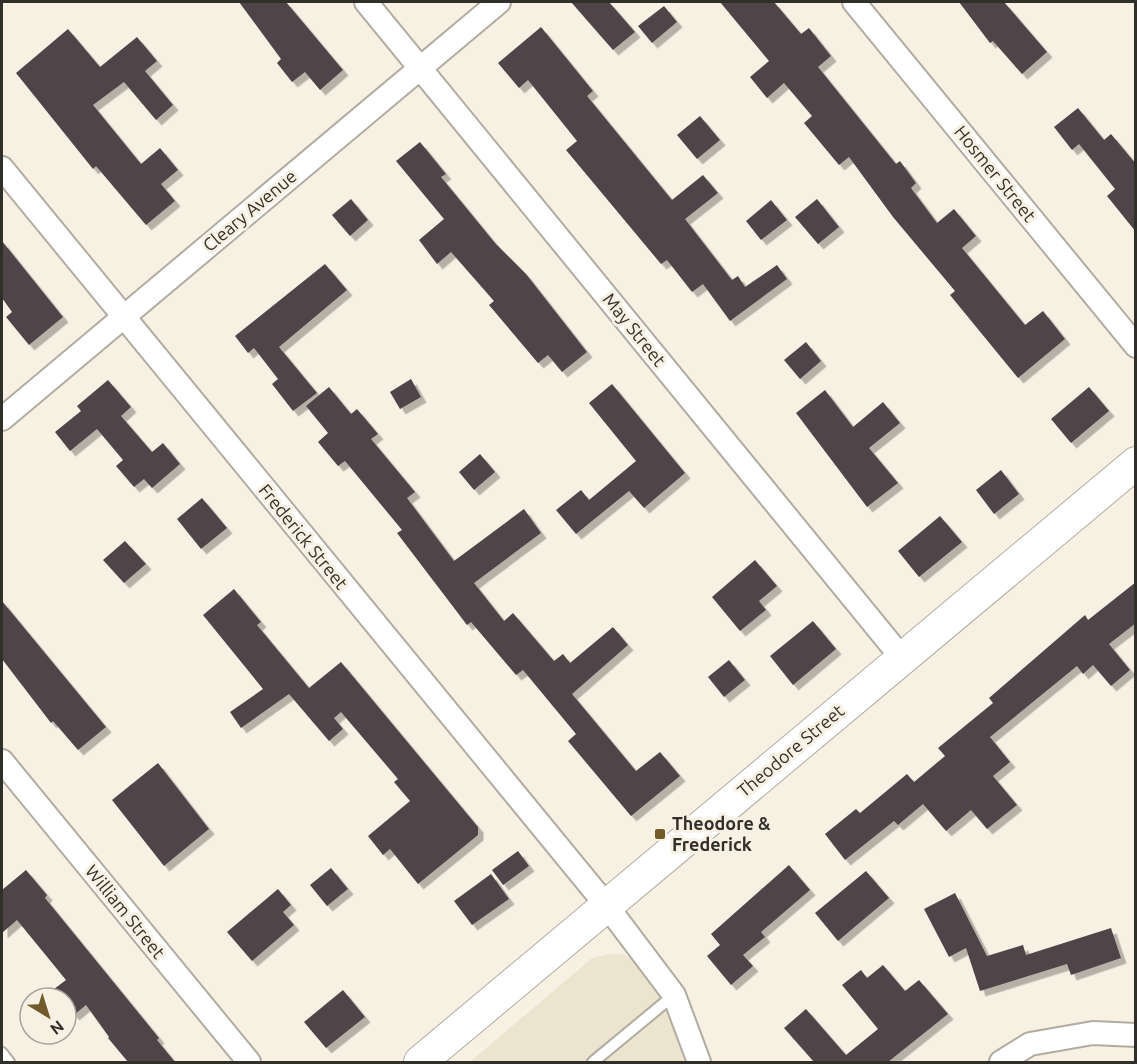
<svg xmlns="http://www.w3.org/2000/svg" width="1137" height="1064" font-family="Ubuntu,sans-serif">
<defs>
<filter id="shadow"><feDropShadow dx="5.5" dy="5.5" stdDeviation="0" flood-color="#0004"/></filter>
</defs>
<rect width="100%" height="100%" fill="#f7f1e4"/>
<path fill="#ede4d0" d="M 609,954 L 623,954 L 643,967 L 658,984 L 692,1062 L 470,1062 L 592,958 Z"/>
<path fill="#504448" filter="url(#shadow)" d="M 239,2 L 286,2 L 343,70 L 320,90 L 305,72 L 292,82 L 277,63 L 281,59 Z
M 571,2 L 609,2 L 635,32 L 613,50 Z
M 720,2 L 774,2 L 801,34 L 809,28 L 831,56 L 818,67 L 896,164 L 900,161 L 916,183 L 911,188 L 937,223 L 954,209 L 976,236 L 962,248 L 1025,325 L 1043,311 L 1065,339 L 1018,378 L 950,295 L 955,291 L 893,217 L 849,157 L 839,165 L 804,123 L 812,116 L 784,83 L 767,98 L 750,77 L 769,61 Z
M 959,2 L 1004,2 L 1047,52 L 1022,74 L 993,41 L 990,43 Z
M 664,6 L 677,22 L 652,43 L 638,26 Z
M 541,27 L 593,91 L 587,96 L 672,200 L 703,175 L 718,193 L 685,219 L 732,280 L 738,276 L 745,287 L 777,265 L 787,279 L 730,321 L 703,284 L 692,292 L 667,260 L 661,264 L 566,150 L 577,141 L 528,80 L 519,88 L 498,63 Z
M 68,29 L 100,67 L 137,37 L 157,61 L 145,71 L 173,105 L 156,120 L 124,82 L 93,105 L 141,164 L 160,148 L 178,170 L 161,184 L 175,201 L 146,225 L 96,166 L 93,169 L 16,73 Z
M 1078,108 L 1104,140 L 1111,134 L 1136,164 L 1136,232 L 1107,196 L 1115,189 L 1079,144 L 1072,150 L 1054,127 Z
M 700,116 L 720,140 L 697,159 L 677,135 Z
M 420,142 L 446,174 L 441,177 L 495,243 L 526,274 L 587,352 L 562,372 L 548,355 L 538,363 L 489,305 L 494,301 L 451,252 L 437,264 L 419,240 L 444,219 L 396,161 Z
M 351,199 L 368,220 L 350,236 L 332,215 Z
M 817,199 L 839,227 L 818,244 L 795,217 Z
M 771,200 L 787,220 L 761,240 L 746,221 Z
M 2,241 L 63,317 L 29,345 L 6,317 L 12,312 L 2,298 Z
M 325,264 L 347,290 L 279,347 L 317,393 L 293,411 L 272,384 L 278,379 L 254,348 L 248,353 L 235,336 Z
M 806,342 L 821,361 L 800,379 L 784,360 Z
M 411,379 L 421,397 L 400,409 L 390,392 Z
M 108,380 L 131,407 L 121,416 L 152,452 L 163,443 L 180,464 L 152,488 L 144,479 L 134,487 L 116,466 L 123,460 L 97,429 L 70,451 L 55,432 L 81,411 L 77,406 Z
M 612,384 L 685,473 L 644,508 L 629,491 L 576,534 L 556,510 L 581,490 L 589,500 L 636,461 L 589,403 Z
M 329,387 L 351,414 L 357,409 L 378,434 L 371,439 L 415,492 L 407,498 L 454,561 L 524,509 L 541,533 L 474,583 L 504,621 L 513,613 L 554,661 L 563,654 L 570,663 L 613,627 L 628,645 L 572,694 L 636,771 L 660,752 L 680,776 L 631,816 L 568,741 L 576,734 L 523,670 L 516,675 L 471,622 L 467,625 L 397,533 L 402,530 L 345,461 L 338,466 L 318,442 L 328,433 L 306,406 Z
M 1089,387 L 1109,411 L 1071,443 L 1051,419 Z
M 825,390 L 853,427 L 883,402 L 900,423 L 869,448 L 898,483 L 867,507 L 796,413 Z
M 480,454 L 495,472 L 474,490 L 459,472 Z
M 1001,470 L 1019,494 L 994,514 L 976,490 Z
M 202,498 L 227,528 L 201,549 L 177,519 Z
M 940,516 L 962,542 L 919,577 L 898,551 Z
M 125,541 L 146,564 L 124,583 L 103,560 Z
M 755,560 L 777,586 L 759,601 L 766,610 L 740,631 L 712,597 Z
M 1136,582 L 1136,623 L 1109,644 L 1130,670 L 1111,686 L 1093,665 L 1083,674 L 1077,666 L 990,737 L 1010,762 L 993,776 L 1017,805 L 987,829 L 971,810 L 946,831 L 923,804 L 898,825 L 894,821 L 845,860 L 825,834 L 856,809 L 860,813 L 907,774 L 914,782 L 945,756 L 938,748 L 993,703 L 989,698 L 1085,615 L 1088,620 Z
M 234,589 L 261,622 L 257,625 L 309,688 L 341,662 L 478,827 L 478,835 L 418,884 L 390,849 L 383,855 L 368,836 L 410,801 L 394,782 L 398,779 L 341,712 L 334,718 L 343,729 L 329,741 L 289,694 L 241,728 L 230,712 L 263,689 L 203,615 Z
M 2,601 L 106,727 L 78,750 L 53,721 L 51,723 L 2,659 Z
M 813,621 L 836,649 L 793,685 L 770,656 Z
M 729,660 L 745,680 L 724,697 L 708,677 Z
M 158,763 L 209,829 L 164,866 L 112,800 Z
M 518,851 L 529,866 L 503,885 L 492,870 Z
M 789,865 L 810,890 L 761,932 L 765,937 L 743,955 L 753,966 L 731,985 L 707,956 L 720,945 L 711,934 Z
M 331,868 L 348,889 L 327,906 L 310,885 Z
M 26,870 L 47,895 L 45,898 L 159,1038 L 157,1040 L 175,1062 L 128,1062 L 108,1038 L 109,1037 L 86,1005 L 74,1015 L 66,1005 L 66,998 L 61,998 L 54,989 L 66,980 L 17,920 L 2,933 L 2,890 Z
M 866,871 L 889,898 L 838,941 L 815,913 Z
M 491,874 L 509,899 L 472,925 L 454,901 Z
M 278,889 L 291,905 L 283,912 L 294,925 L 252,961 L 227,932 Z
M 955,893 L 987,956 L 1023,945 L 1026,955 L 1111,928 L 1121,958 L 1071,975 L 1067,964 L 980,991 L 966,948 L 949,957 L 924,909 Z
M 883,965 L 905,991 L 919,980 L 948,1014 L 888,1062 L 814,1062 L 784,1028 L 806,1009 L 846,1055 L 878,1029 L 842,985 L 861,970 L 867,978 Z
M 343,990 L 365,1017 L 326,1048 L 304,1022 Z"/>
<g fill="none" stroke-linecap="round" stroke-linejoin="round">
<g stroke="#b1aca0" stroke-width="14">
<path id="service" d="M 2,1053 L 9,1062
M 593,1062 L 674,995"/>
</g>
<g stroke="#b1aca0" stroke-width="26">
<path id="minor" d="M 366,2 L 902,658
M 854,2 L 1136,346
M 2,168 L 607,906 L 674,995 L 699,1062
M 2,419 L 499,2
M 2,761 L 249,1062
M 1001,1062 L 1030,1044 L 1093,1033 L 1136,1035"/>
</g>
<g stroke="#b1aca0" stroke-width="34">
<path id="secondary" d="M 420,1062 L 1136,463"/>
</g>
<use href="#service" stroke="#fff" stroke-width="10"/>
<use href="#minor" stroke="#fff" stroke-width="22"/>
<use href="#secondary" stroke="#fff" stroke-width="32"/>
</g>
<rect fill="#715b2b" stroke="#f7f1e4" stroke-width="2" x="654" y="828" width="12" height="12" rx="3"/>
<g text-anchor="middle" stroke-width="6" stroke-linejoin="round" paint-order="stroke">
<g font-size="18" fill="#312f2a" stroke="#f7f1e4">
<text transform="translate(995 174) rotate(51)" y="6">Hosmer Street</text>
<text transform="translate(250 211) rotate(-40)" y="6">Cleary Avenue</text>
<text transform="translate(634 330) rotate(51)" y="6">May Street</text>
<text transform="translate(303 537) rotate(51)" y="6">Frederick Street</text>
<text transform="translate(791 751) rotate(-40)" y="6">Theodore Street</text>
<text transform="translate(125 912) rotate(51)" y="6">William Street</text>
</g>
<g font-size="18" font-weight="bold" fill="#312f2a" stroke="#f7f1e4" text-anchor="start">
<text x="672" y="830">Theodore &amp;<tspan x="672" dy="21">Frederick</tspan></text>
</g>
</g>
<rect width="1137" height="1064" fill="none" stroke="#312f2a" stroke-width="6"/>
<g transform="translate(48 1016) rotate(142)"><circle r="28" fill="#f7f1e4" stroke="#a8a39a" stroke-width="1.5"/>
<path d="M0-4.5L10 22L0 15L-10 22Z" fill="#715b2b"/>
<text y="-9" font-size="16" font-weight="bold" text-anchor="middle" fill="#312f2a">N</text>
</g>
</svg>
